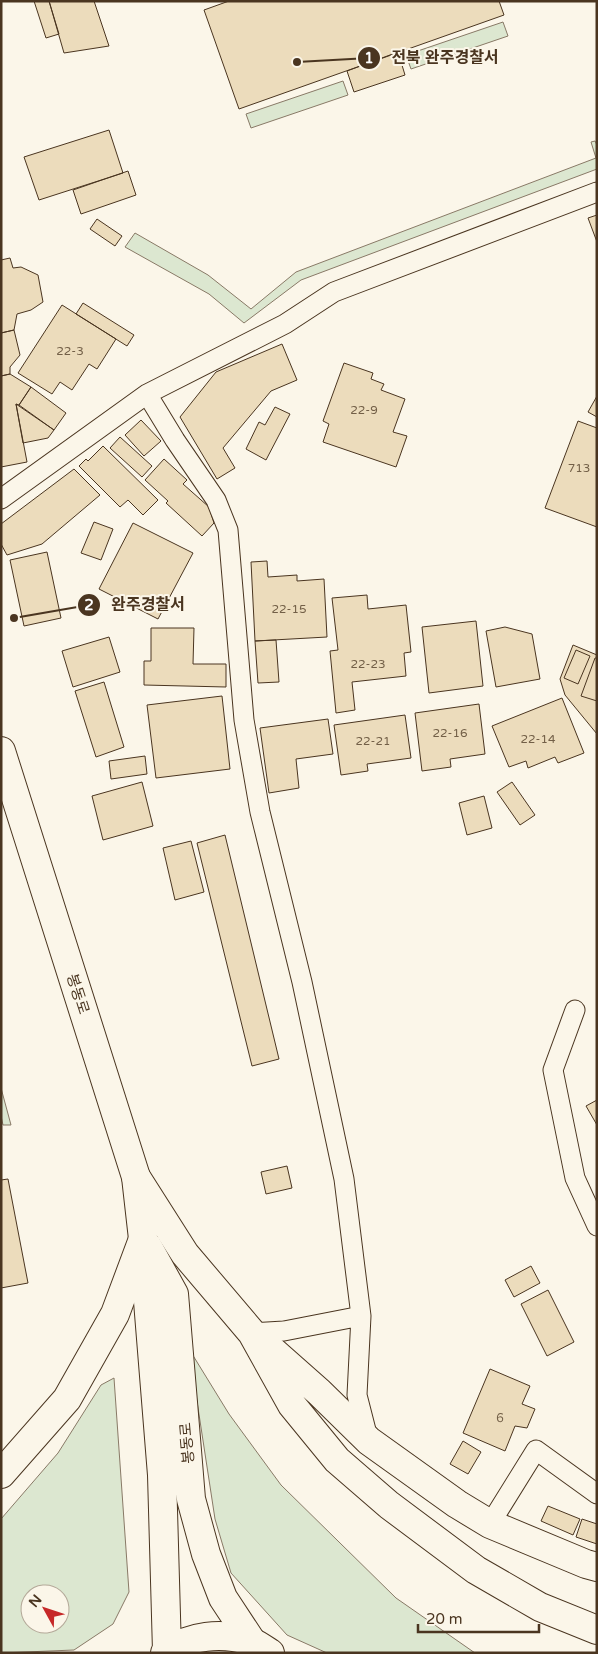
<svg xmlns="http://www.w3.org/2000/svg" width="598" height="1654" font-family="'Varela Round','Noto Sans KR',sans-serif">
<rect width="100%" height="100%" fill="#fbf6e9"/>
<path fill="#dce7d0" stroke="#887966" fill-rule="evenodd" d="M 503,22 L 508,36 L 411,69 L 406,55 Z
M 343,81 L 348,95 L 251,128 L 246,114 Z
M 595,141 L 597,145 L 597,169 L 301,280 L 244,323 L 209,294 L 125,247 L 135,233 L 208,275 L 251,309 L 296,272 L 596,158 L 591,142 Z
M 1,1088 L 11,1125 L 3,1125 L 1,1116 Z
M 189,1349 L 229,1414 L 281,1485 L 396,1598 L 475,1653 L 327,1653 L 287,1635 L 231,1573 L 215,1519 Z
M 114,1378 L 129,1592 L 113,1624 L 74,1650 L 1,1653 L 1,1519 L 58,1453 L 101,1385 ZM 30,1594 L 60,1594 L 60,1624 L 30,1624 Z"/>
<path fill="#ecdcbc" stroke="#4a3520" d="M 34,1 L 49,1 L 59,34 L 46,38 Z
M 49,1 L 94,1 L 109,46 L 64,53 Z
M 229,1 L 499,1 L 504,15 L 239,109 L 204,10 Z
M 398,52 L 405,75 L 354,92 L 347,71 Z
M 109,130 L 123,173 L 39,200 L 24,157 Z
M 128,171 L 136,195 L 81,214 L 73,190 Z
M 597,215 L 597,242 L 588,218 Z
M 97,219 L 122,236 L 115,246 L 90,229 Z
M 10,258 L 13,268 L 21,267 L 38,275 L 43,302 L 31,310 L 17,314 L 14,330 L 1,333 L 1,260 Z
M 83,303 L 134,335 L 127,346 L 76,314 Z
M 62,305 L 116,339 L 97,369 L 89,364 L 72,390 L 60,382 L 52,394 L 18,373 Z
M 14,330 L 20,355 L 10,367 L 10,374 L 1,376 L 1,333 Z
M 282,344 L 297,380 L 271,391 L 223,448 L 235,468 L 217,479 L 180,417 L 216,372 Z
M 344,363 L 373,373 L 371,379 L 384,384 L 381,390 L 405,399 L 393,432 L 407,436 L 396,467 L 323,442 L 329,424 L 323,421 Z
M 10,374 L 31,387 L 19,405 L 16,404 L 27,462 L 1,467 L 1,376 Z
M 31,387 L 66,413 L 54,430 L 19,405 Z
M 597,396 L 597,417 L 588,412 Z
M 16,404 L 54,430 L 48,438 L 23,443 Z
M 275,407 L 290,414 L 266,460 L 246,449 L 259,422 L 265,425 Z
M 141,420 L 161,441 L 144,456 L 125,435 Z
M 578,421 L 597,428 L 597,527 L 545,508 Z
M 120,437 L 152,466 L 142,477 L 110,448 Z
M 103,446 L 158,500 L 143,515 L 128,500 L 120,507 L 79,466 L 86,459 L 88,461 Z
M 164,459 L 187,480 L 183,484 L 209,507 L 214,523 L 202,536 L 166,503 L 168,501 L 145,480 Z
M 74,469 L 100,495 L 42,544 L 7,555 L 1,544 L 1,524 Z
M 94,522 L 113,529 L 101,560 L 81,553 Z
M 133,523 L 193,553 L 158,619 L 99,589 Z
M 47,552 L 61,618 L 24,626 L 10,560 Z
M 267,561 L 268,577 L 297,575 L 297,581 L 324,579 L 327,637 L 255,641 L 251,562 Z
M 367,595 L 368,609 L 406,605 L 411,652 L 404,653 L 406,676 L 352,682 L 355,710 L 336,713 L 330,651 L 338,650 L 332,598 Z
M 476,621 L 483,686 L 429,693 L 422,627 Z
M 505,627 L 532,634 L 540,679 L 496,687 L 486,631 Z
M 151,628 L 194,628 L 193,664 L 226,664 L 226,687 L 144,685 L 144,661 L 151,661 Z
M 109,637 L 120,672 L 73,687 L 62,651 Z
M 276,640 L 279,682 L 258,683 L 255,641 Z
M 573,645 L 597,655 L 597,734 L 565,695 L 560,679 Z
M 576,650 L 590,656 L 578,684 L 564,678 Z
M 595,658 L 597,658 L 597,701 L 581,696 Z
M 104,682 L 124,747 L 96,757 L 75,691 Z
M 222,696 L 230,769 L 156,778 L 147,705 Z
M 562,698 L 584,753 L 558,763 L 555,757 L 528,768 L 526,761 L 509,767 L 492,726 Z
M 479,704 L 485,754 L 450,759 L 451,767 L 422,771 L 415,713 Z
M 405,715 L 411,758 L 367,764 L 368,771 L 341,775 L 334,725 Z
M 328,719 L 333,754 L 296,759 L 299,788 L 269,793 L 260,728 Z
M 145,756 L 147,774 L 111,779 L 109,761 Z
M 142,782 L 153,826 L 103,840 L 92,796 Z
M 512,782 L 535,815 L 520,825 L 497,792 Z
M 484,796 L 492,828 L 467,835 L 459,803 Z
M 225,835 L 279,1059 L 252,1066 L 197,843 Z
M 191,841 L 204,892 L 175,900 L 163,848 Z
M 597,1100 L 597,1125 L 586,1106 Z
M 287,1166 L 292,1188 L 266,1194 L 261,1172 Z
M 8,1179 L 28,1283 L 1,1288 L 1,1180 Z
M 531,1266 L 540,1283 L 514,1297 L 505,1280 Z
M 548,1290 L 574,1342 L 547,1356 L 521,1304 Z
M 490,1369 L 530,1386 L 522,1404 L 535,1409 L 527,1428 L 515,1426 L 505,1451 L 463,1433 Z
M 463,1441 L 481,1452 L 468,1474 L 450,1464 Z
M 548,1506 L 580,1519 L 573,1535 L 541,1521 Z
M 582,1519 L 597,1524 L 597,1544 L 576,1537 Z"/>
<g fill="none" stroke-linecap="round" stroke-linejoin="round">
<g stroke="#4a3520" stroke-width="21">
<path id="service" d="M 147,394 L 175,440 L 216,500 L 228,530 L 244,720 L 260,812 L 302,982 L 344,1179 L 361,1316 L 357,1395 L 368,1438
M 1,499 L 147,394 L 285,324 L 334,292 L 597,192
M 575,1010 L 553,1070 L 575,1178 L 597,1226
M 252,1333 L 284,1331 L 361,1316
M 490,1524 L 536,1450 L 597,1494"/>
</g>
<g stroke="#4a3520" stroke-width="30">
<path id="minor" d="M 1,751 L 136,1177 L 143,1239 L 162,1475 L 167,1651
M 148,1247 L 174,1294 L 191,1499 L 206,1554 L 223,1598 L 252,1642"/>
</g>
<g stroke="#4a3520" stroke-width="30">
<path id="tertiary" d="M 136,1177 L 185,1254 L 252,1333 L 292,1405 L 337,1460 L 389,1505 L 476,1570 L 540,1607 L 597,1630
M 267,1346 L 319,1392 L 369,1441 L 457,1504 L 490,1524 L 586,1564 L 597,1567
M 1,1474 L 67,1399 L 115,1314 L 143,1239
M 165,1653 C 189,1635 222,1632 250,1641 C 257,1644 264,1649 270,1653"/>
</g>
<use href="#service" stroke="#fbf6e9" stroke-width="19"/>
<use href="#minor" stroke="#fbf6e9" stroke-width="28"/>
<use href="#tertiary" stroke="#fbf6e9" stroke-width="28"/>
</g>
<g text-anchor="middle" stroke-width="4" stroke-linejoin="round" paint-order="stroke">
<g font-size="12" fill="#725f47">
<text x="70" y="355">22-3</text>
<text x="364" y="414">22-9</text>
<text x="579" y="472">713</text>
<text x="289" y="613">22-15</text>
<text x="368" y="668">22-23</text>
<text x="450" y="737">22-16</text>
<text x="538" y="743">22-14</text>
<text x="373" y="745">22-21</text>
<text x="500" y="1422">６</text>
</g>
<g font-size="15" fill="#4a3520" stroke="#fbf6e9">
<text transform="translate(78 994) rotate(72)" y="5">봉동로</text>
<text transform="translate(187 1443) rotate(-95)" y="5">봉동로</text>
</g>
</g>
<path fill="none" stroke="#4a3520" stroke-width="2" d="M297 62L369 58M14 618L89 605"/>
<g fill="#4a3520" stroke="#fbf6e9" stroke-width="2">
<circle cx="297" cy="62" r="5"/>
<circle cx="14" cy="618" r="5"/>
<circle cx="369" cy="58" r="12"/>
<circle cx="89" cy="605" r="12"/>
</g>
<g font-size="15" text-anchor="middle" font-weight="bold" fill="#fff">
<text x="369" y="63">1</text>
<text x="89" y="610">2</text>
</g>
<g font-size="16" text-anchor="middle" font-weight="bold" fill="#4a3520" stroke="#fbf6e9" stroke-width="4" stroke-linejoin="round" paint-order="stroke">
<text x="445" y="63">전북 완주경찰서</text>
<text x="148" y="610">완주경찰서</text>
</g>
<rect width="598" height="1654" fill="none" stroke="#4a3520" stroke-width="5"/>
<g transform="translate(45 1609) rotate(310)"><circle r="24" fill="#fbf6e9" stroke="#b4a999"/>
<path d="M0-4L9 19L0 12L-9 19Z" fill="#c62828"/>
<text y="-8" font-size="14" font-weight="bold" text-anchor="middle" fill="#4a3520">N</text>
</g>
<path d="M418 1624v8h121v-8" fill="none" stroke="#4a3520" stroke-width="2.5"/>
<text x="426" y="1624" font-size="15" fill="#4a3520" stroke="#fbf6e9" stroke-width="4" paint-order="stroke">20 m</text>
</svg>
